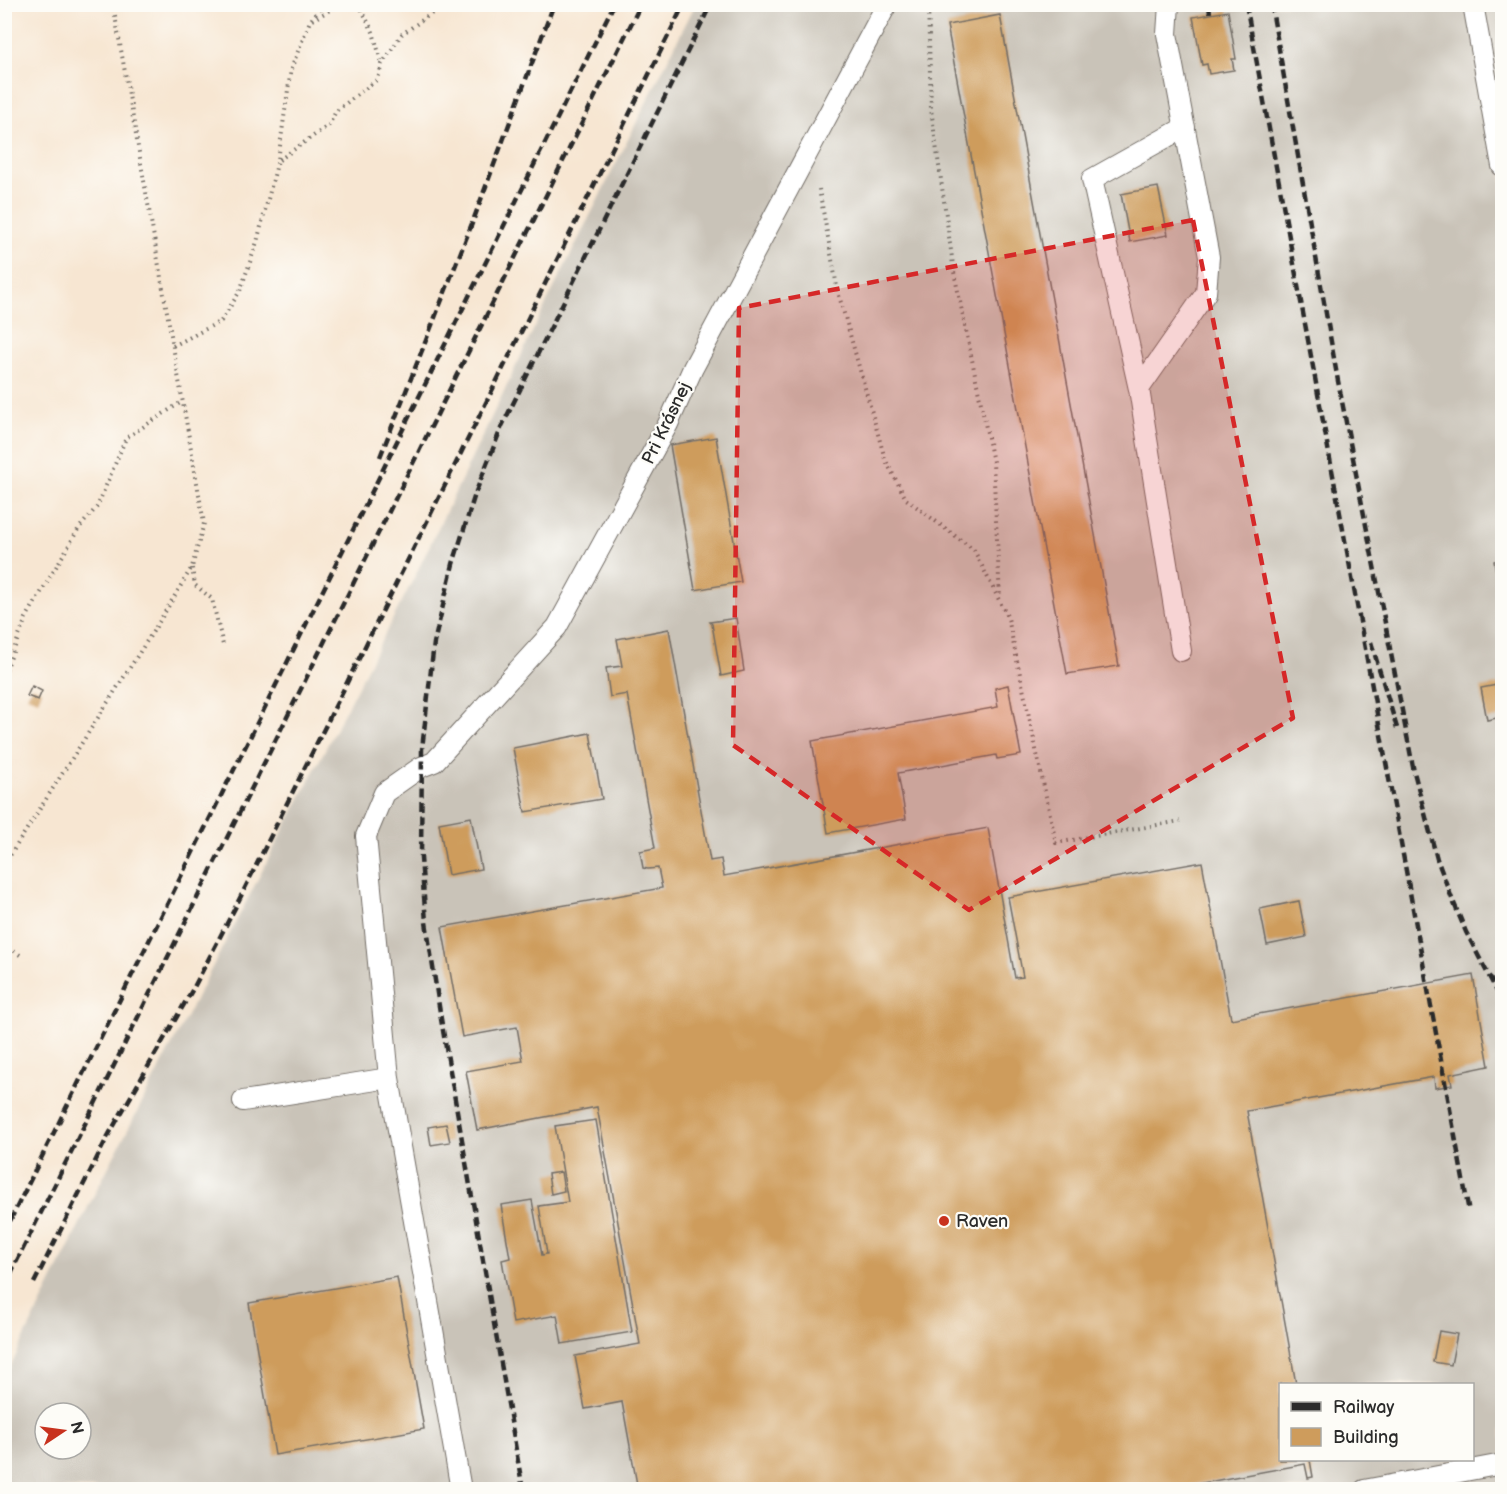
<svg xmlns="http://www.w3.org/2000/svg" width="1507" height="1494" font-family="'Balsamiq Sans',sans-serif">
<rect width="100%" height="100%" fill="#fdfcf7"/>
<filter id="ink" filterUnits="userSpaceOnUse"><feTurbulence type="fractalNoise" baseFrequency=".0167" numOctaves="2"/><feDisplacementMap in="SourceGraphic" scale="12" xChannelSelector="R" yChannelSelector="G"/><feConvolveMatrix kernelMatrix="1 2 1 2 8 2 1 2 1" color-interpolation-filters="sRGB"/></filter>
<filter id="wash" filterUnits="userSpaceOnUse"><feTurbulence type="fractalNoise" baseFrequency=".008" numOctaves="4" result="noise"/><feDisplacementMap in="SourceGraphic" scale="24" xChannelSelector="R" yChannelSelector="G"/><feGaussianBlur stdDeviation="1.35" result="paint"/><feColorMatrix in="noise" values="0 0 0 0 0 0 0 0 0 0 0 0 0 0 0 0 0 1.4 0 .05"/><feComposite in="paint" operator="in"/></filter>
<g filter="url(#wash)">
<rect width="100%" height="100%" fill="#f7e6d2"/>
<path fill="#c9c3b8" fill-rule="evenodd" d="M 695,5 L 1502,5 L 1502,1489 L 5,1489 L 4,1380 L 93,1197 L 414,578 L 542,312 ZM 1280,1384 L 1472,1384 L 1472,1460 L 1280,1460 ZM 45,1413 L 81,1413 L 81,1449 L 45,1449 Z"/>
<g id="blocks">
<path fill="#ce9c5c" d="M 1228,11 L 1236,59 L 1232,59 L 1234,70 L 1209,74 L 1207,64 L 1202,65 L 1193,17 Z
M 1000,15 L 1119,666 L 1067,674 L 947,25 Z
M 1158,187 L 1168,235 L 1130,242 L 1121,194 Z
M 716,437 L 741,582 L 695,590 L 670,445 Z
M 1502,559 L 1502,599 L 1501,599 L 1494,561 Z
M 736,618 L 744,671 L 721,676 L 712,624 L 710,622 Z
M 669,629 L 710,861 L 721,859 L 724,876 L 988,828 L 1015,978 L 1023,977 L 1008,897 L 1202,862 L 1231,1019 L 1473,975 L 1489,1066 L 1450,1074 L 1452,1085 L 1435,1088 L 1434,1077 L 1247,1111 L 1296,1384 L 1280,1384 L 1280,1460 L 1310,1460 L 1313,1477 L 1308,1478 L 1305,1464 L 1165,1490 L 638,1490 L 622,1402 L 585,1409 L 575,1356 L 640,1344 L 597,1107 L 477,1130 L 466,1071 L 523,1061 L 517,1027 L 462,1037 L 442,927 L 662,888 L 658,868 L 648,869 L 643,868 L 640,851 L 655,848 L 627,694 L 610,697 L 606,668 L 622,666 L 617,639 Z
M 1502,684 L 1502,717 L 1487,720 L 1481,688 Z
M 1008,685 L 1021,755 L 997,759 L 996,755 L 898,773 L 906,819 L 828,833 L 812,741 L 998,707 L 995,688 Z
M 32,686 L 42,691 L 38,700 L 27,696 Z
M 590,733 L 602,799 L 525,812 L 513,748 Z
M 471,817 L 481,869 L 448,875 L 439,823 Z
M 1299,901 L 1306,937 L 1267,945 L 1260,909 Z
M 596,1120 L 632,1332 L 562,1344 L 557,1315 L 513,1323 L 502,1260 L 510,1258 L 501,1205 L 532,1200 L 542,1255 L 547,1254 L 539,1206 L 568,1202 L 555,1126 Z
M 446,1124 L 450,1142 L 431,1145 L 428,1127 Z
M 561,1172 L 564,1191 L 551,1194 L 548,1174 Z
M 397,1277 L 424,1429 L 275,1455 L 249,1303 Z
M 1439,1331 L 1457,1334 L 1451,1365 L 1433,1362 Z"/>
</g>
</g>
<g filter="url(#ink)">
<use href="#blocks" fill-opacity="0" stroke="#726c65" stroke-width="1.5"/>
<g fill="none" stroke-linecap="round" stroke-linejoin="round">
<g stroke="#726c65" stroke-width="22">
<path id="lane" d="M 1169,4 L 1167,34 L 1209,257 L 1206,293 L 1139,389 L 1181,651
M 1473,4 L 1502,166
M 1139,389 L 1092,179 L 1185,127
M 243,1101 L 389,1078
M 461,1490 L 389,1078 L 366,836 L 384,793 L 421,767 L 434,762 L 557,627 L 668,424 L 693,368 L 887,4
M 1364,1490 L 1502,1464"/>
</g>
<path stroke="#726c65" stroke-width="4" stroke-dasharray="1.5 4.5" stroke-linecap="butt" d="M 359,4 L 373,32 L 382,64
M 523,4 L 523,5
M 928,4 L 931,109 L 954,272 L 993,462 L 1000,598
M 312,20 L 341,4
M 279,160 L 329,125 L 336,111 L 378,79 L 382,64 L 402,34 L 434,12 L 439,4
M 819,189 L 838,292 L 885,459 L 906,499 L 974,550 L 1008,618 L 1056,843 L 1180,821
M 173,346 L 221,321 L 240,291 L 257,242 L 278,160 L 291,69 L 310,21 L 324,4
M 192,568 L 195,585 L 212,599 L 223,645
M 4,675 L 26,618 L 79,528 L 97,507 L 126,438 L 183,401
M 4,865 L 159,622 L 192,567 L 204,523 L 113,4
M 4,944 L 20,955"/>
<use href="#lane" stroke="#fff" stroke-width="20"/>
<path stroke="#2b2b2b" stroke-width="4.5" stroke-dasharray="9 4.5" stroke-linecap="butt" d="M 1209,4 L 1210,14
M 1246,4 L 1469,1212
M 1271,4 L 1338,381 L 1414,772 L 1437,859 L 1451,896 L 1466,932 L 1502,1001
M 380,457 L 473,221 L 554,4
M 1371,642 L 1397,728
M 4,1233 L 614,4
M 34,1283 L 108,1136 L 194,987 L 235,908 L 684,4
M 4,1287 L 641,4
M 523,1490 L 441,1019 L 426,922 L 421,858 L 422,749 L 434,643 L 453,564 L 475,494 L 502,426 L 711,4"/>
</g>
</g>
<path fill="#d62828" fill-opacity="0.2" stroke="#d62828" stroke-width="4.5" stroke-dasharray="12 8" stroke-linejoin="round" d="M 1193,220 L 1293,718 L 969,910 L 733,745 L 739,308 Z"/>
<circle fill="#c8321e" stroke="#fdfcf7" stroke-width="2" cx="944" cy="1221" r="6"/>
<g text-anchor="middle" stroke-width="4.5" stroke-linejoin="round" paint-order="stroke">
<g font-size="18" fill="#2b2b2b" stroke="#fdfcf7">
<text transform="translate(666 423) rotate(-64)" y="6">Pri Krásnej</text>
</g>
<g font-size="18" fill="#2b2b2b" stroke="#fdfcf7" text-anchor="start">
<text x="956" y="1227">Raven</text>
</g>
</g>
<rect width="1507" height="1494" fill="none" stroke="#fdfcf7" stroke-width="24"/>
<rect x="1279" y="1383" width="195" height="78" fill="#fdfcf7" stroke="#a9a8a5" stroke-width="1.5"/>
<rect x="1291" y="1402" width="30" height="9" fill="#2b2b2b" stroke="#a9a8a5" stroke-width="1.5"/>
<text x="1333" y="1413" font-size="18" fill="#2b2b2b">Railway</text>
<rect x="1291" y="1428" width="30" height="18" fill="#ce9c5c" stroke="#a9a8a5" stroke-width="1.5"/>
<text x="1333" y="1443" font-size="18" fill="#2b2b2b">Building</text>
<g transform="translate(63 1431) rotate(77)"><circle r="28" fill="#fdfcf7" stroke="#a9a8a5" stroke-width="1.5"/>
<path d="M0-4.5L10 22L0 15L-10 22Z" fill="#c8321e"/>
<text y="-9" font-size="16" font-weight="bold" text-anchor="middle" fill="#2b2b2b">N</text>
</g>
</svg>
